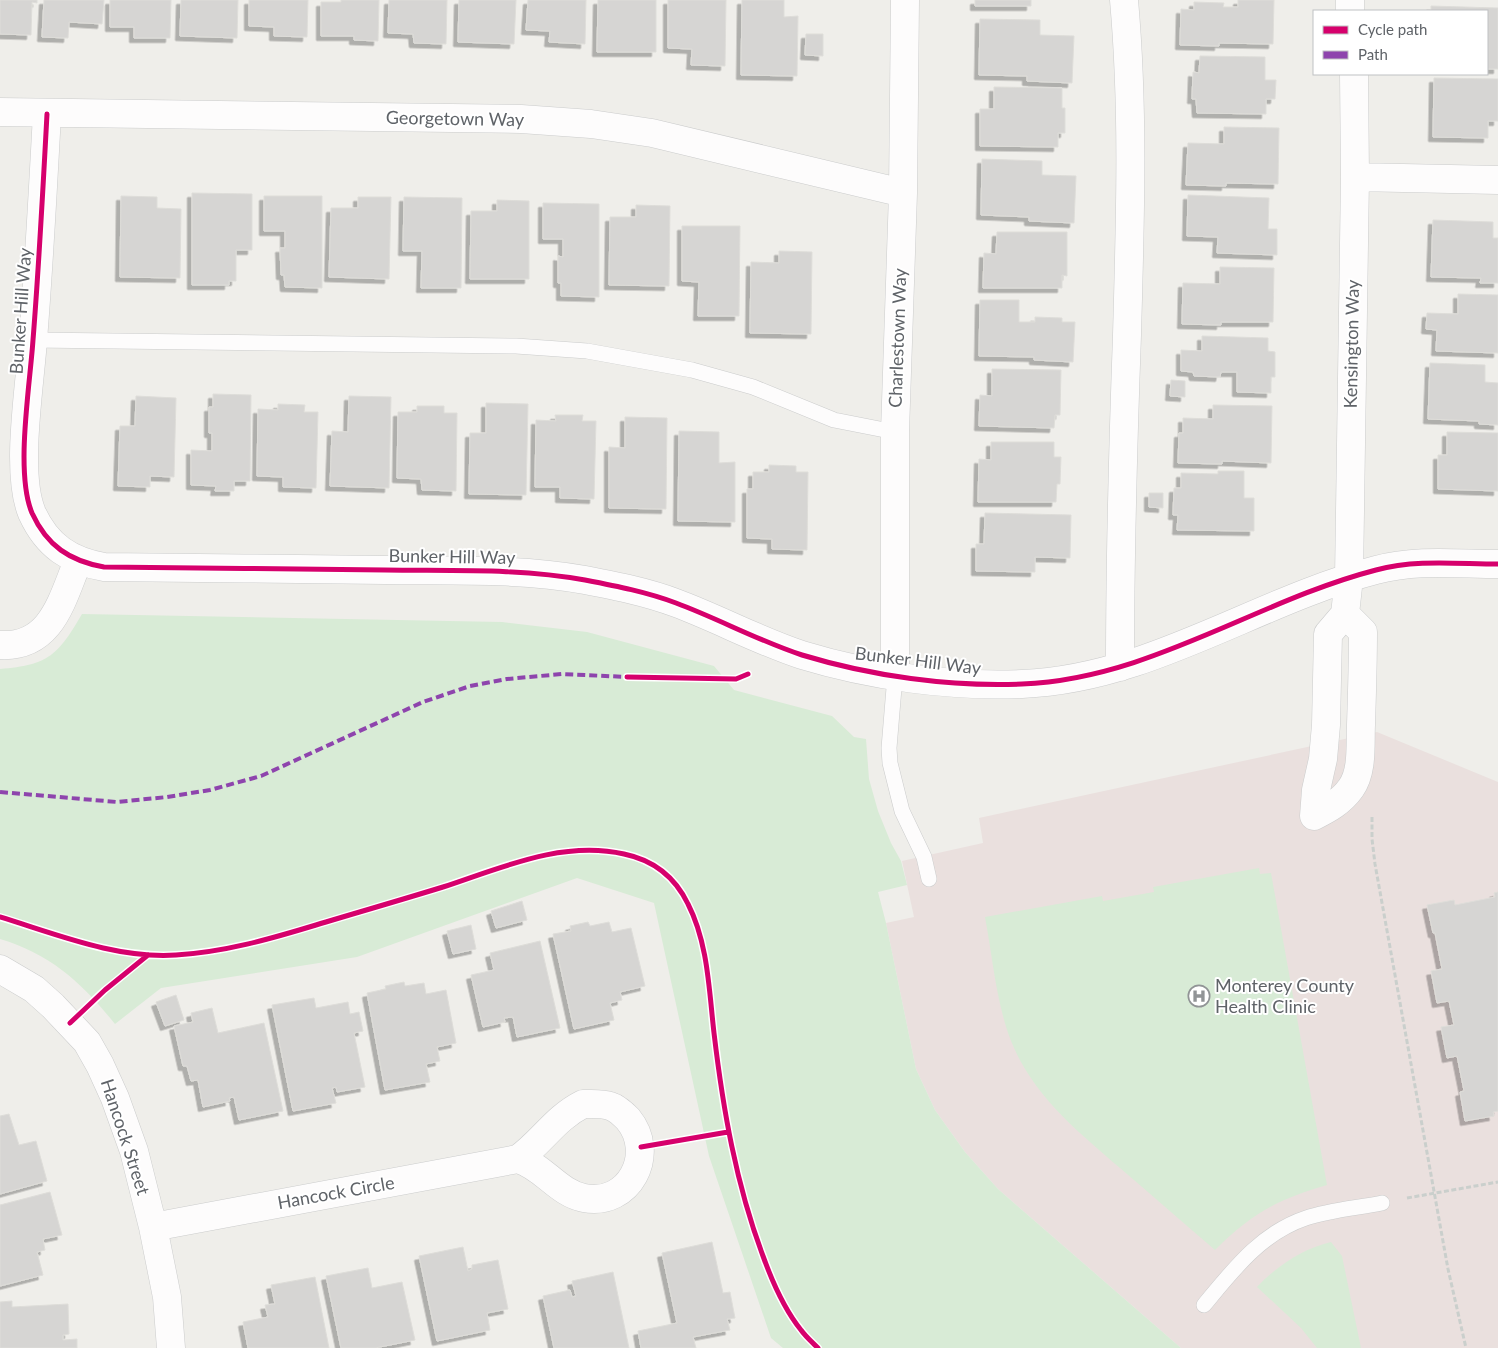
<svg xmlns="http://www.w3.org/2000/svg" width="1498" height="1348" font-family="Lato,sans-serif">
<defs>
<filter id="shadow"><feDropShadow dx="-4.5" dy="4.5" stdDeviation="0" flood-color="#0004"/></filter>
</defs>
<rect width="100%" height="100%" fill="#efeeea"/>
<path fill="#eae0de" d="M 1377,732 L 1498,782 L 1498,1348 L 1181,1348 L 998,1189 L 965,1152 L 935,1110 L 916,1069 L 886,923 L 914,917 L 902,861 L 983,843 L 979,818 Z"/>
<path fill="#d8ebd6" d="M 82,614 L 502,622 L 587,632 L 714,666 L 734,690 L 832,716 L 854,737 L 866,739 L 869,779 L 878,811 L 891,843 L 901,861 L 907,885 L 878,892 L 886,923 L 916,1069 L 935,1110 L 965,1152 L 998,1189 L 1181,1348 L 783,1348 L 771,1338 L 709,1156 L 654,903 L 577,878 L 357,957 L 161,988 L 115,1024 C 83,984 51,954 0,939 L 0,669 C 49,665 58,655 82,614 Z
M 1259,868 L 1260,874 L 1271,873 L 1327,1185 C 1278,1199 1251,1214 1215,1250 C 1183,1223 1152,1195 1120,1168 C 1080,1133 1038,1100 1015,1050 C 997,1012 993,959 985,917 L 1102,896 L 1103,901 L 1154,892 L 1153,887 Z
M 1331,1242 L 1342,1256 L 1361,1348 L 1317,1348 L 1301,1328 L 1257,1287 C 1277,1266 1302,1249 1331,1242 Z"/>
<path fill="#d6d5d3" stroke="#deddd9" filter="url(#shadow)" d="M 0,0 L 37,0 L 37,3 L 32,2 L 31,35 L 0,34 Z
M 44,0 L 104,0 L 102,24 L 69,22 L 68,38 L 42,37 Z
M 110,0 L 171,0 L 170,38 L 134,38 L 134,27 L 110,27 Z
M 181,0 L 238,0 L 237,38 L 180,36 Z
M 249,0 L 308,0 L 307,37 L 274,36 L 274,27 L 249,26 Z
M 341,0 L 379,0 L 378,41 L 354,40 L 354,36 L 321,36 L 321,2 L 341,2 Z
M 389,0 L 447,0 L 446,44 L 414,43 L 413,34 L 388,33 Z
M 459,0 L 516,0 L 514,44 L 458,42 Z
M 528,0 L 586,0 L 585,44 L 549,42 L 550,31 L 526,30 Z
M 598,0 L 656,0 L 656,52 L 597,52 Z
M 668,0 L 726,0 L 725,66 L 691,65 L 692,49 L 668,48 Z
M 742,0 L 784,0 L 784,17 L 798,16 L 797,76 L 741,75 Z
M 975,0 L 1031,0 L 1031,6 L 975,6 Z
M 1238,0 L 1274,0 L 1273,44 L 1219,43 L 1219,46 L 1180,45 L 1181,9 L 1194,10 L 1194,2 L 1224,3 L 1223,7 L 1238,7 Z
M 1431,6 L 1498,8 L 1498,69 L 1487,69 L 1487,11 L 1431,11 Z
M 980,19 L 1040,20 L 1040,35 L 1074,36 L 1072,83 L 1027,81 L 1027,76 L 979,75 Z
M 806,34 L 823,34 L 823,56 L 805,55 Z
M 1200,56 L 1265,57 L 1265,80 L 1276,80 L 1275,99 L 1266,99 L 1266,114 L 1197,113 L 1196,99 L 1192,99 L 1193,72 L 1199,73 Z
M 1434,78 L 1498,79 L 1498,121 L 1488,121 L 1488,138 L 1433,137 Z
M 994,87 L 1062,88 L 1062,108 L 1065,108 L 1065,133 L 1058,133 L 1058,147 L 980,146 L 980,109 L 994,109 Z
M 1224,127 L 1279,128 L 1278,184 L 1226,183 L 1226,186 L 1186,185 L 1188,143 L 1224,144 Z
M 982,159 L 1042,161 L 1042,175 L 1076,176 L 1074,223 L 1029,221 L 1029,217 L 981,215 Z
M 192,193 L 252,194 L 252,250 L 236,250 L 236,281 L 229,281 L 229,285 L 192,285 Z
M 1188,195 L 1269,198 L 1268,229 L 1277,229 L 1277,255 L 1217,253 L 1218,237 L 1187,236 Z
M 121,196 L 157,197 L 157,208 L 181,209 L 180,278 L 120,277 Z
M 264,196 L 322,196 L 322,288 L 285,287 L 284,275 L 281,275 L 280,248 L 285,248 L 285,231 L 264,231 Z
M 358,197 L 391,197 L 389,279 L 329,277 L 331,208 L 358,208 Z
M 404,197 L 462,198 L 461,288 L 421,288 L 422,251 L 403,251 Z
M 497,200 L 529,201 L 529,279 L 470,279 L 471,211 L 497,211 Z
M 543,203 L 599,204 L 599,297 L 561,296 L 561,283 L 558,283 L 558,256 L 563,257 L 563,239 L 543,239 Z
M 636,205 L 670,206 L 669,286 L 609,285 L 610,217 L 636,217 Z
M 1433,220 L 1493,222 L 1493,238 L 1498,238 L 1498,283 L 1480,283 L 1481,278 L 1431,277 Z
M 682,226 L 740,226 L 739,316 L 698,316 L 699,282 L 682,281 Z
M 997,232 L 1067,232 L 1067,276 L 1062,275 L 1062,288 L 983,288 L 984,253 L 996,254 Z
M 779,251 L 812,252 L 811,334 L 750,333 L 751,262 L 779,263 Z
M 1220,267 L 1274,268 L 1273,322 L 1221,322 L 1221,325 L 1182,324 L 1183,283 L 1220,284 Z
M 1458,294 L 1498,295 L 1498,353 L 1436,351 L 1437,330 L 1426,329 L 1427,313 L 1458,314 Z
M 980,300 L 1019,300 L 1019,322 L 1035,322 L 1035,317 L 1062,318 L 1062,322 L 1075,322 L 1073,362 L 1034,360 L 1034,357 L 979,356 Z
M 1202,336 L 1268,338 L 1268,351 L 1275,352 L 1275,377 L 1271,377 L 1271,393 L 1237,392 L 1237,372 L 1221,372 L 1220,377 L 1194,376 L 1193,372 L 1181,371 L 1181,350 L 1202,351 Z
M 1430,363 L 1485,365 L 1485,382 L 1498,383 L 1498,425 L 1479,424 L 1479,421 L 1428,419 Z
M 992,369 L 1061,370 L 1060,415 L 1055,415 L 1054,428 L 979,426 L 980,395 L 992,396 Z
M 1171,380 L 1185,381 L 1185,397 L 1170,396 Z
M 213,394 L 251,395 L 250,481 L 234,481 L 234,491 L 215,491 L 216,486 L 191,485 L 191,450 L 212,451 L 212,433 L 209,433 L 209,407 L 213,407 Z
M 136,396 L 176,398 L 174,477 L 150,476 L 150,487 L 118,486 L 120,426 L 135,426 Z
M 349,396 L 391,397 L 389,488 L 330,486 L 332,431 L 348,432 Z
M 486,403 L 528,404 L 526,495 L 469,494 L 470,433 L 486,433 Z
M 278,404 L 305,405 L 304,412 L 318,412 L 316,488 L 283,487 L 283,477 L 257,476 L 258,409 L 278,410 Z
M 1213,405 L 1272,406 L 1271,463 L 1222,461 L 1222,464 L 1178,463 L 1179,433 L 1183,433 L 1183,418 L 1213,419 Z
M 417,406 L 444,406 L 444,413 L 457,413 L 456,491 L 422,490 L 421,479 L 397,478 L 398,412 L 417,412 Z
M 555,415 L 583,415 L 582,421 L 596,421 L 594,499 L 560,498 L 560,487 L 535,487 L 536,420 L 556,421 Z
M 625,417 L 667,418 L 666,509 L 609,508 L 609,447 L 625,448 Z
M 679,431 L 719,432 L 719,463 L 735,462 L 735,522 L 678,521 Z
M 1447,432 L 1498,433 L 1498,491 L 1438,489 L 1438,455 L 1447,455 Z
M 991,442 L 1054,442 L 1054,457 L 1061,457 L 1060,484 L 1057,484 L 1056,502 L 978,502 L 979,459 L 991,460 Z
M 769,465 L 796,466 L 796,472 L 808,472 L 807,550 L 772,549 L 772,539 L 747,538 L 747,489 L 753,489 L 753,472 L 769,472 Z
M 1218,471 L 1244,471 L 1244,498 L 1254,498 L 1254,531 L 1177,530 L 1178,515 L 1173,515 L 1174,488 L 1181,488 L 1181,473 L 1218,474 Z
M 1149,493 L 1163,493 L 1163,508 L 1149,507 Z
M 985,513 L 1071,515 L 1070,558 L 1035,557 L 1035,572 L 976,571 L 976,544 L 984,544 Z
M 1498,892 L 1498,1111 L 1493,1112 L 1494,1116 L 1465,1121 L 1460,1092 L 1464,1091 L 1457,1056 L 1447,1058 L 1441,1027 L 1454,1025 L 1449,1001 L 1437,1003 L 1431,971 L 1442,969 L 1435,933 L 1433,933 L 1427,905 L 1454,900 L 1455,905 L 1495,897 L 1494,893 Z
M 522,901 L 527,920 L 496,928 L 491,911 Z
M 588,922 L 590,926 L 609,922 L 612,932 L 631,928 L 645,986 L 620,992 L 622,1000 L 610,1003 L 614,1020 L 574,1029 L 553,934 L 571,931 L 570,926 Z
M 471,925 L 476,949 L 453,954 L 447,931 Z
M 540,941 L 560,1028 L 517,1037 L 513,1017 L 504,1018 L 505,1022 L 483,1027 L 471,975 L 494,970 L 490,953 Z
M 404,982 L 405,986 L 424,983 L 426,994 L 446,990 L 456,1043 L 437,1047 L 440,1061 L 426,1064 L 430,1082 L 385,1090 L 367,993 L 386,989 L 385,986 Z
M 176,995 L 184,1020 L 165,1026 L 156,1002 Z
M 314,998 L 316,1008 L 348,1002 L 350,1014 L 359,1012 L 363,1031 L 354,1033 L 365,1087 L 337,1092 L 336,1087 L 332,1088 L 336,1103 L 293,1111 L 272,1005 Z
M 212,1008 L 218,1033 L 264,1023 L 283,1111 L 239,1120 L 234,1097 L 229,1098 L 230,1101 L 203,1107 L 198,1080 L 191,1081 L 187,1066 L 183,1066 L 174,1026 L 193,1022 L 191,1013 Z
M 9,1114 L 19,1145 L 36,1141 L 47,1181 L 0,1194 L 0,1116 Z
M 50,1192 L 62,1235 L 43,1239 L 45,1250 L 37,1252 L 43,1275 L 0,1286 L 0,1205 Z
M 712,1242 L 723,1293 L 730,1292 L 735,1318 L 727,1319 L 730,1330 L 693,1337 L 696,1348 L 641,1348 L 638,1331 L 677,1323 L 662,1253 Z
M 463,1247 L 468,1271 L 472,1269 L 472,1265 L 498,1260 L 508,1309 L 487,1313 L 490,1330 L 437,1341 L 419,1256 Z
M 368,1268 L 372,1288 L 402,1282 L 415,1340 L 375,1348 L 341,1348 L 326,1276 Z
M 613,1272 L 629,1348 L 554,1348 L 543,1296 L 570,1290 L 572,1297 L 576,1296 L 572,1281 Z
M 315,1277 L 329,1348 L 248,1348 L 243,1322 L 268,1317 L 265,1305 L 275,1304 L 271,1285 Z
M 12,1301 L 12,1307 L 68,1304 L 69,1334 L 63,1335 L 63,1340 L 77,1339 L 77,1348 L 0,1348 L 0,1302 Z"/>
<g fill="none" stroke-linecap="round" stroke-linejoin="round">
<g stroke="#cbcccc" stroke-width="16">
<path id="service" d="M 33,340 L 516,346 L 587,351 L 692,370 L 753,387 L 834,420 L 895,432
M 895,676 L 889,748 L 890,763 L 902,811 L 924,857 L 929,879
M 1204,1305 C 1233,1270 1261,1233 1306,1218 C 1330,1210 1357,1208 1382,1203"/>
</g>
<g stroke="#cbcccc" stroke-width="29">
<path id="minor" d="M 1350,0 L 1350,11
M 0,112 L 521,119 L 591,124 L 652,133 L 903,193
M 47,114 C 43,189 39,265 33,340 C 30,385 15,473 32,513 C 47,546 70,561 104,567 C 198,568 291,569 385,570 C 451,571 519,568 585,580 C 616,586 647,592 676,603 C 719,619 759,641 802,655 C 871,676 950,687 1022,684 C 1150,679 1256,601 1376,570 C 1416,559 1458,564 1498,564
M 1355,177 L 1498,180
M 1345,614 L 1363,632 C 1363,663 1362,694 1361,725 C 1360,745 1363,771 1351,788 C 1341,802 1328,809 1314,816 L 1316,790 L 1323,759 L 1326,725 L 1328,634 L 1345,614 L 1349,578 L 1355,177 L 1354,74
M 0,645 C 52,648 62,599 78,561
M 1120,667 C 1120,557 1123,446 1127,335 C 1130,224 1134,112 1124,0
M 895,676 L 895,432 L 903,193 L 905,0
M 0,969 L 34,989 L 53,1006 L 87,1042 L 100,1065 L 115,1098 L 134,1151 L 153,1227 L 167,1297 L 171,1348
M 583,1104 C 591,1104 601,1103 610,1106 C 617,1108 623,1114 628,1119 C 657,1154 629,1207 584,1198 C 558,1193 543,1166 518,1159 C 542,1142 555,1118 583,1104 Z
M 153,1227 L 518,1159"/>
</g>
<path stroke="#cacfcc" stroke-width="3" stroke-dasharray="5 2.5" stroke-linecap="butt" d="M 1372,817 L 1372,839 L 1375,864 L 1448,1269 L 1466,1348
M 1407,1198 L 1498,1182"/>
<use href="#service" stroke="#fdfcfc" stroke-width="15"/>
<use href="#minor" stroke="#fdfcfc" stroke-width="28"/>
<path stroke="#8e44ad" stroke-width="4" stroke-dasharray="8 4" stroke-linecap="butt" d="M 0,792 L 117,802 L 167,797 L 210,790 L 261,776 L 423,702 L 470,686 L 507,679 L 562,674 L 627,677"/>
<g stroke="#fff" stroke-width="8">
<path id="cycleway" d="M 47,114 C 43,189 39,265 33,340 C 30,385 15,473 32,513 C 47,546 70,561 104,567 C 198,568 291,569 385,570 C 451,571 519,568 585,580 C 616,586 647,592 676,603 C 719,619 759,641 802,655 C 871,676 950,687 1022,684 C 1150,679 1256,601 1376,570 C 1416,559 1458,564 1498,564
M 627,677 L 736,679 L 748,674
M 0,917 C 56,934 116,959 176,955 C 225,952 270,939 316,925 C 359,912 401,900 443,887 C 501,868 562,840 624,854 C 653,860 675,877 688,904 C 708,943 709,990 714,1033 C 723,1109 736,1184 763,1256 C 772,1281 784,1309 801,1330 C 806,1337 812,1342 818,1348
M 70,1023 L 105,990 L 148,955
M 641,1147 L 728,1132"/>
</g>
<use href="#cycleway" stroke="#d6006c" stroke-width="5"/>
</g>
<defs>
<g id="hospital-ring" transform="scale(1.125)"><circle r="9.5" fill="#fff" stroke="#919496" stroke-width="1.5"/><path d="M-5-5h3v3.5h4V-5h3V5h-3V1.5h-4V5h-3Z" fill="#919496"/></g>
</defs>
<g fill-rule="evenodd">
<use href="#hospital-ring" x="1199" y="996"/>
</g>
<g text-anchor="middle" stroke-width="4" stroke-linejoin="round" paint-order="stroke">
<g font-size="18" fill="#5f6368" stroke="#fff">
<text transform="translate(455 119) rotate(1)" y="6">Georgetown Way</text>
<text transform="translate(21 311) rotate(-86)" y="6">Bunker Hill Way</text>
<text transform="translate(898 338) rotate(-88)" y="6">Charlestown Way</text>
<text transform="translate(1352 344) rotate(-89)" y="6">Kensington Way</text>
<text transform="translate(452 557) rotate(1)" y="6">Bunker Hill Way</text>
<text transform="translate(918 661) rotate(7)" y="6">Bunker Hill Way</text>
<text transform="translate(125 1137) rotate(72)" y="6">Hancock Street</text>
<text transform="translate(336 1193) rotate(-10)" y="6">Hancock Circle</text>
</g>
<g font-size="18" fill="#5f6368" stroke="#fff" text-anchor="start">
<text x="1215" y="992">Monterey County<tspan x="1215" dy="21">Health Clinic</tspan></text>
</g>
</g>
<rect x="1313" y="10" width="175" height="65" fill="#ffffff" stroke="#bfc1c3"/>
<rect x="1323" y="26" width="25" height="8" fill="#d6006c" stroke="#bfc1c3"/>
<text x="1358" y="35" font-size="15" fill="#5f6368">Cycle path</text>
<rect x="1323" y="51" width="25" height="8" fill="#8e44ad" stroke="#bfc1c3"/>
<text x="1358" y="60" font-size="15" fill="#5f6368">Path</text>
</svg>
